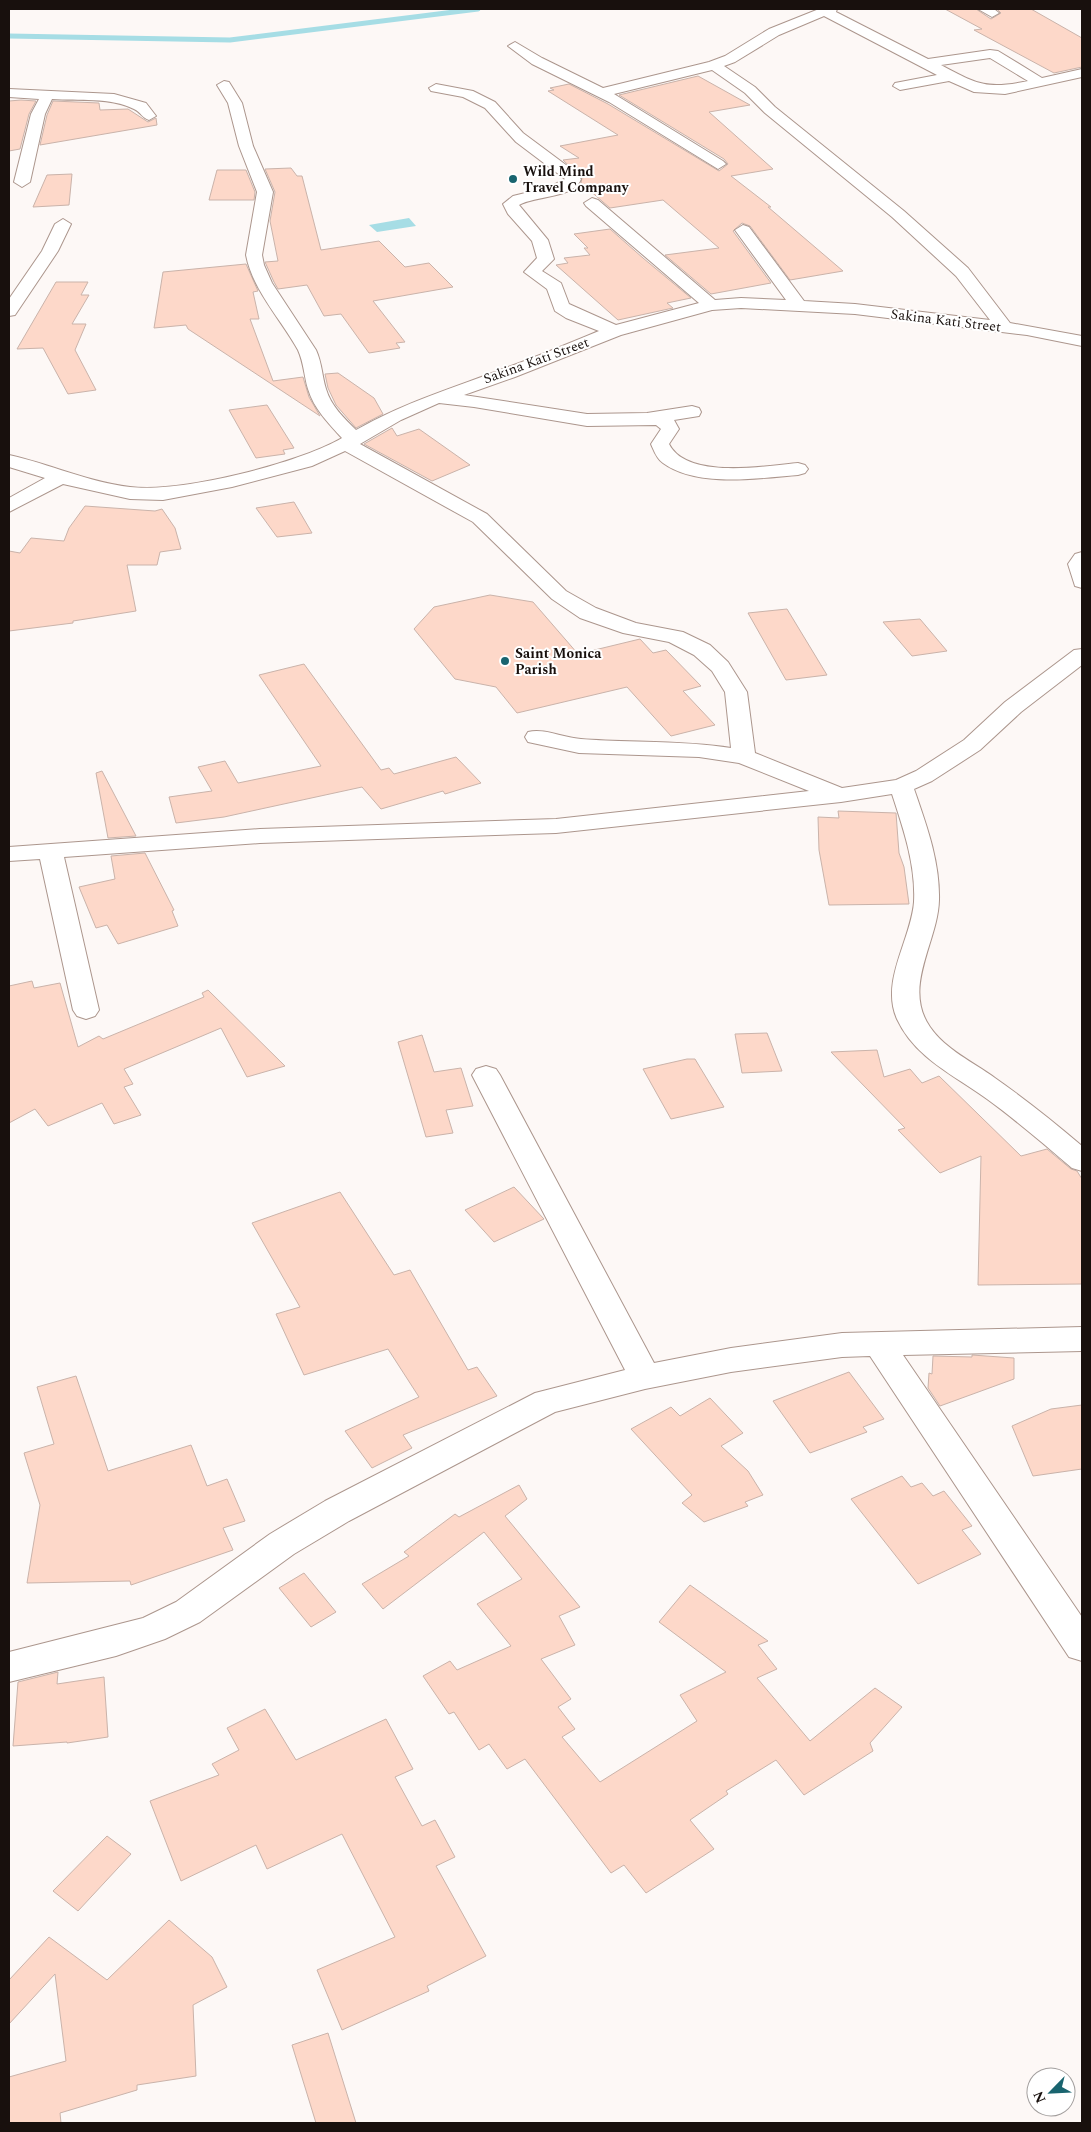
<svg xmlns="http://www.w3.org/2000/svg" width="1091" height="2132" font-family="Spectral,serif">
<rect width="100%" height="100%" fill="#fdf8f6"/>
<path fill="#a6dde5" d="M 409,218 L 416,226 L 377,232 L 369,225 Z"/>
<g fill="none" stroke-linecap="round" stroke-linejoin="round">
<path stroke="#a6dde5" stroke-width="5" d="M 9,36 L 230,40 L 478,9"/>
</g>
<path fill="#fdd8c9" stroke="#cab3aa" d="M 945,9 L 976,9 L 991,19 L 1001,13 L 997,9 L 1031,9 L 1082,38 L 1082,67 L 1054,73 L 974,30 L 982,29 Z
M 698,76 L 750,105 L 709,112 L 773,169 L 731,176 L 771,207 L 768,207 L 843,271 L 790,280 L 750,226 L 742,223 L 733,231 L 771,283 L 711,294 L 665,255 L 719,248 L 663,200 L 610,208 L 581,183 L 582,178 L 563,160 L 579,158 L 560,146 L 618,135 L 548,91 L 554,90 L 550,88 L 569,84 L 608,104 L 719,171 L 728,164 L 724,159 L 619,95 Z
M 21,100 L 36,101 L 29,114 L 20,149 L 9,151 L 9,101 Z
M 53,101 L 99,103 L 100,110 L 128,109 L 148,122 L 156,118 L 157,125 L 40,145 L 47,115 Z
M 291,168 L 297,176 L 302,176 L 321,250 L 379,241 L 405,267 L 429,263 L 453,287 L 373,301 L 405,342 L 396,343 L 400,348 L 369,353 L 341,314 L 324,316 L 307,285 L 278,289 L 274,282 L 265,262 L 278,261 L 270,221 L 275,192 L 265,169 Z
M 217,170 L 246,170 L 255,192 L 254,200 L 209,200 Z
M 72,174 L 69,205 L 33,207 L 47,175 Z
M 610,229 L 643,258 L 691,298 L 667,303 L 673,308 L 618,320 L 556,265 L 568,263 L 564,258 L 590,255 L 584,248 L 588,248 L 574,234 Z
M 246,264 L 258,291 L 253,292 L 259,319 L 250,319 L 273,381 L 303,377 L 309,397 L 320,416 L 188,329 L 186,325 L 154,328 L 163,272 Z
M 56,282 L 88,282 L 81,295 L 89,295 L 72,324 L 86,324 L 75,350 L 96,390 L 68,394 L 43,348 L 17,349 Z
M 338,373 L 374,398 L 383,414 L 356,428 L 336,405 L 328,388 L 325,374 Z
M 267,405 L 294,448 L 283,450 L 285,454 L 256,458 L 229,410 Z
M 392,428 L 397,436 L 419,429 L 470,465 L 432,481 L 364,444 Z
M 294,502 L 312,533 L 277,537 L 256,508 Z
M 85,506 L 155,511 L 162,509 L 175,528 L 181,549 L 160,552 L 157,565 L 127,565 L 136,611 L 73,621 L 73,623 L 9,631 L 9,551 L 20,553 L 31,538 L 64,541 L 69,528 Z
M 490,595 L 533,602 L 578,654 L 640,639 L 653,653 L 666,650 L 701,686 L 683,691 L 715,725 L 671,736 L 627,687 L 517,713 L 496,687 L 455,679 L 414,629 L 434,607 Z
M 787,609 L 827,675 L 786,680 L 748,613 Z
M 920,619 L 947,651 L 912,656 L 883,622 Z
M 304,664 L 381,770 L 389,768 L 394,774 L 456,757 L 481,783 L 445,794 L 443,791 L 381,809 L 362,787 L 224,817 L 176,823 L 169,797 L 212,791 L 198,767 L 225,761 L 238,783 L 321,766 L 259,675 Z
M 102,771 L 136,836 L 108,838 L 96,773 Z
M 838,811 L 896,813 L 899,853 L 904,867 L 909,904 L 829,905 L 819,850 L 818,817 L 839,818 Z
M 145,853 L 174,910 L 172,911 L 178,926 L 118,944 L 107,925 L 96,928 L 79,887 L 115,879 L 111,856 Z
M 32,981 L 34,988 L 60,983 L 78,1047 L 99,1036 L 103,1039 L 204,997 L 202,993 L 208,990 L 285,1066 L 247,1077 L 221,1028 L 124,1069 L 133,1084 L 124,1087 L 141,1115 L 114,1124 L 102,1103 L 48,1126 L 35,1109 L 9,1123 L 9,986 Z
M 767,1033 L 782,1071 L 742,1073 L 735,1034 Z
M 422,1035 L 434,1072 L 461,1068 L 473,1106 L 446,1110 L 453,1133 L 426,1137 L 398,1042 Z
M 877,1050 L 884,1077 L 910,1069 L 922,1083 L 939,1076 L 1021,1156 L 1047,1149 L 1071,1169 L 1077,1171 L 1082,1179 L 1082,1284 L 978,1285 L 981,1156 L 940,1173 L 898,1130 L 905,1128 L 831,1052 Z
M 687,1059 L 695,1059 L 724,1107 L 671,1119 L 643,1069 Z
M 514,1187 L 544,1219 L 494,1242 L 465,1210 Z
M 340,1192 L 394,1275 L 410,1270 L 468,1370 L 477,1367 L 497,1396 L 403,1435 L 412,1448 L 372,1468 L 345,1431 L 419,1397 L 388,1349 L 304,1375 L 276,1314 L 300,1307 L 252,1223 Z
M 972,1355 L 1014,1358 L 1014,1379 L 940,1406 L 928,1388 L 929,1373 L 932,1374 L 933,1356 L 972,1357 Z
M 849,1372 L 884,1419 L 863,1427 L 867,1432 L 810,1453 L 773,1401 Z
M 76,1376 L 108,1471 L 191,1445 L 207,1486 L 227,1479 L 245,1521 L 223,1528 L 233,1550 L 131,1585 L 130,1581 L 27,1583 L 40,1505 L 24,1453 L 54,1444 L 37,1387 Z
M 710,1398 L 743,1433 L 721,1446 L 748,1471 L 763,1495 L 745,1502 L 748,1506 L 704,1522 L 682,1503 L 692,1495 L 631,1429 L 671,1407 L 680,1416 Z
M 1082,1405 L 1082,1469 L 1033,1476 L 1012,1426 L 1051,1409 Z
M 902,1476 L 911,1487 L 922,1483 L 933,1496 L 944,1491 L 972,1526 L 962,1530 L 981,1554 L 918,1584 L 851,1499 Z
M 519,1485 L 527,1499 L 505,1516 L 580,1607 L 559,1616 L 575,1645 L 541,1659 L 571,1699 L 558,1707 L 575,1729 L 562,1737 L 600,1782 L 697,1721 L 680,1695 L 726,1672 L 659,1622 L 690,1585 L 768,1641 L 758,1645 L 777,1669 L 757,1678 L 810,1741 L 875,1688 L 902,1707 L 870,1743 L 873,1751 L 804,1795 L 776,1760 L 726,1791 L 728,1794 L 690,1820 L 714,1849 L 646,1893 L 624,1865 L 611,1873 L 525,1759 L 507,1769 L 489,1744 L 479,1750 L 454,1712 L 449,1714 L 423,1676 L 450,1661 L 457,1670 L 511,1646 L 477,1604 L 522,1579 L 484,1532 L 383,1609 L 362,1584 L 409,1556 L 404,1552 L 455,1514 L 459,1517 Z
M 304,1573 L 336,1612 L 311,1627 L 279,1588 Z
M 58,1672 L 57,1684 L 104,1677 L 108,1737 L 67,1743 L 67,1742 L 13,1746 L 18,1682 Z
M 265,1709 L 296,1760 L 386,1719 L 413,1769 L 395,1777 L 422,1826 L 435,1820 L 455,1857 L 436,1866 L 486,1956 L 427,1986 L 429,1991 L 342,2030 L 317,1970 L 395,1937 L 342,1834 L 267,1869 L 256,1845 L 181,1881 L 150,1801 L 219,1775 L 212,1764 L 239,1750 L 227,1728 Z
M 107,1836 L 131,1854 L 78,1911 L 53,1891 Z
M 169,1920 L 212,1957 L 227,1987 L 193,2005 L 196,2076 L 137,2085 L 137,2090 L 60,2113 L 61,2123 L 9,2123 L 9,2077 L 66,2061 L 55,1974 L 9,2024 L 9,1980 L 49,1937 L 107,1980 Z
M 328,2033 L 356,2123 L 316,2123 L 292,2045 Z"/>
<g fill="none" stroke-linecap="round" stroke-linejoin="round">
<g stroke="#ac968d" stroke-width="2">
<path id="minor" d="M 819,9 L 837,9 L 836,12 L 928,59 L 990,50 L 998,51 L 1042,78 L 1082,69 L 1082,77 L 1005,94 L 974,92 L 949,81 L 900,90 L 893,86 L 895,83 L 937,75 L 824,16 L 779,35 L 735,62 L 724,66 L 755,87 L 775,107 L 904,211 L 968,268 L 1010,323 L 1082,336 L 1082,346 L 1027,335 L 855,314 L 741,308 L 712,310 L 621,335 L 515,377 L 464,395 L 587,414 L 647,413 L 692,406 L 699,408 L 701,412 L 699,416 L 674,420 L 679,429 L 669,444 C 687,480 765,466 798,463 L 805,465 L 808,469 L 805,473 L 798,475 C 759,478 697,488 663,463 C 657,459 654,451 651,444 L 661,429 L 656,425 L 587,426 L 474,407 L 439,403 L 401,420 L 360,444 L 487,514 L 566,591 L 596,608 L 636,623 L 683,632 L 710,645 L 728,662 L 747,692 L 755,753 L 842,788 L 896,780 L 916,771 L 964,740 L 1005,702 L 1074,650 L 1082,649 L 1082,665 L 1021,712 L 980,750 L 932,781 L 914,789 C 926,824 940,861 939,900 C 938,942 902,987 930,1027 C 946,1050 973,1062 995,1078 C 1025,1099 1054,1122 1082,1146 L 1082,1171 L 1072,1168 C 1044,1144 1016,1120 987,1099 C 954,1075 915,1058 897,1019 C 880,981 911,940 914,902 C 916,865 903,828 892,794 L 841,802 L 556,833 L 260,843 L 64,857 L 99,1010 L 95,1016 L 86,1019 L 77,1016 L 73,1010 L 40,859 L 9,861 L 9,847 L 260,829 L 556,819 L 809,791 L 739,763 L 699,757 L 579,753 L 528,742 L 525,737 L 528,732 C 545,728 563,738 581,739 C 631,743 681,740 731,748 L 725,692 L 712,671 L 694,655 L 669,642 L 623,633 L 580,618 L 552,599 L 473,522 L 345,451 L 312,466 L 232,487 L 163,500 L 130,499 L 63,484 L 9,512 L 9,498 L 45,478 L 9,467 L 9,455 C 50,464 88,482 130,487 C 181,493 297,464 342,438 C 329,424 314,409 308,389 C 304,376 304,363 298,350 C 281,319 253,291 246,255 L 257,192 L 239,146 L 228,103 L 217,85 L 224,81 L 229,82 L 242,103 L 253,146 L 273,192 L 262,255 L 264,265 L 272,283 L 316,350 C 322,363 322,376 326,389 C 331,406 344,418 356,430 C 403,403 453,388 503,369 C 536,357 567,344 599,331 L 566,318 L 555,311 L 547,289 L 524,272 L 537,258 L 532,241 L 508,214 L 503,204 L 513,196 L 550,187 L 565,179 L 516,142 L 485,108 L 463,97 L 431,91 L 429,88 L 436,84 L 473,91 L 495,102 L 523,133 L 566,165 L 581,179 C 575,198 534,196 519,205 L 548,240 L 554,259 L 542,271 L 561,283 L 569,304 L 616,325 L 699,303 L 586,206 L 584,203 L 592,198 L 598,200 L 715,300 L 741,298 L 786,300 L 735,230 L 743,225 L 749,227 L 804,301 L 855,304 L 990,320 L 956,276 L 892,217 L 765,113 L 745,93 L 712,70 L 614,94 L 723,161 L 726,164 L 718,169 L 609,102 L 532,64 L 508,46 L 515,42 L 542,58 L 603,88 L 709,62 L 725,56 L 769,29 ZM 990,58 L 1028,81 C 986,90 977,84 941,65 Z
M 978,9 L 994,9 L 999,13 L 992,17 Z
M 9,89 L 114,94 L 146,103 L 156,116 L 149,120 C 142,118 141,112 134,109 C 111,97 78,101 52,99 L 45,114 L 30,182 L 22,187 L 14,182 L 31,114 L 39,99 L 9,97 Z
M 63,219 L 71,224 L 58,251 L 15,315 L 9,316 L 9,299 L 42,251 L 55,224 Z
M 1082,552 L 1082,588 L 1075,586 L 1068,564 L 1075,554 Z
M 486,1066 L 496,1069 L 500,1075 L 654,1363 L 731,1348 L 842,1333 L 1082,1327 L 1082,1351 L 903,1355 L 1082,1617 L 1082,1661 L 1069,1657 L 870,1356 L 842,1357 L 731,1372 L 645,1389 L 555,1412 L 349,1521 L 294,1554 L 200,1622 L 165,1639 L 116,1656 L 9,1682 L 9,1652 L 143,1618 L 176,1602 L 270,1534 L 325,1501 L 535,1393 L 625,1370 L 472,1075 L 476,1069 Z"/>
</g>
<use href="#minor" fill="#fff" fill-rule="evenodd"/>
</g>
<g fill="#19646f" stroke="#fff" stroke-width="2">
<circle cx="513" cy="179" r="5"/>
<circle cx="505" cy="661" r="5"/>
</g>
<g text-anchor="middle" stroke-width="4" stroke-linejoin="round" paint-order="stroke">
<g font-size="14" font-weight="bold" fill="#18100d" stroke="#fff" text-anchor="start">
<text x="523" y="176">Wild Mind<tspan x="523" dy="16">Travel Company</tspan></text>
<text x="515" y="658">Saint Monica<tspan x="515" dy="16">Parish</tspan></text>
</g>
<g font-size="14" fill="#18100d" stroke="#fff">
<text transform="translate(946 320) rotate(7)" y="5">Sakina Kati Street</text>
<text transform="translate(536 360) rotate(-20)" y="5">Sakina Kati Street</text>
</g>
</g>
<rect width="1091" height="2132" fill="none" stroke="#18100d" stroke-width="20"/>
<g transform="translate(1051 2092) rotate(246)"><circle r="24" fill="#ffffff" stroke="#a39f9e"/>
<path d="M0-4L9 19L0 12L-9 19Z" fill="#19646f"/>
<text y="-8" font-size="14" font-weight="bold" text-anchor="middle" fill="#18100d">N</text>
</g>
</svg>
